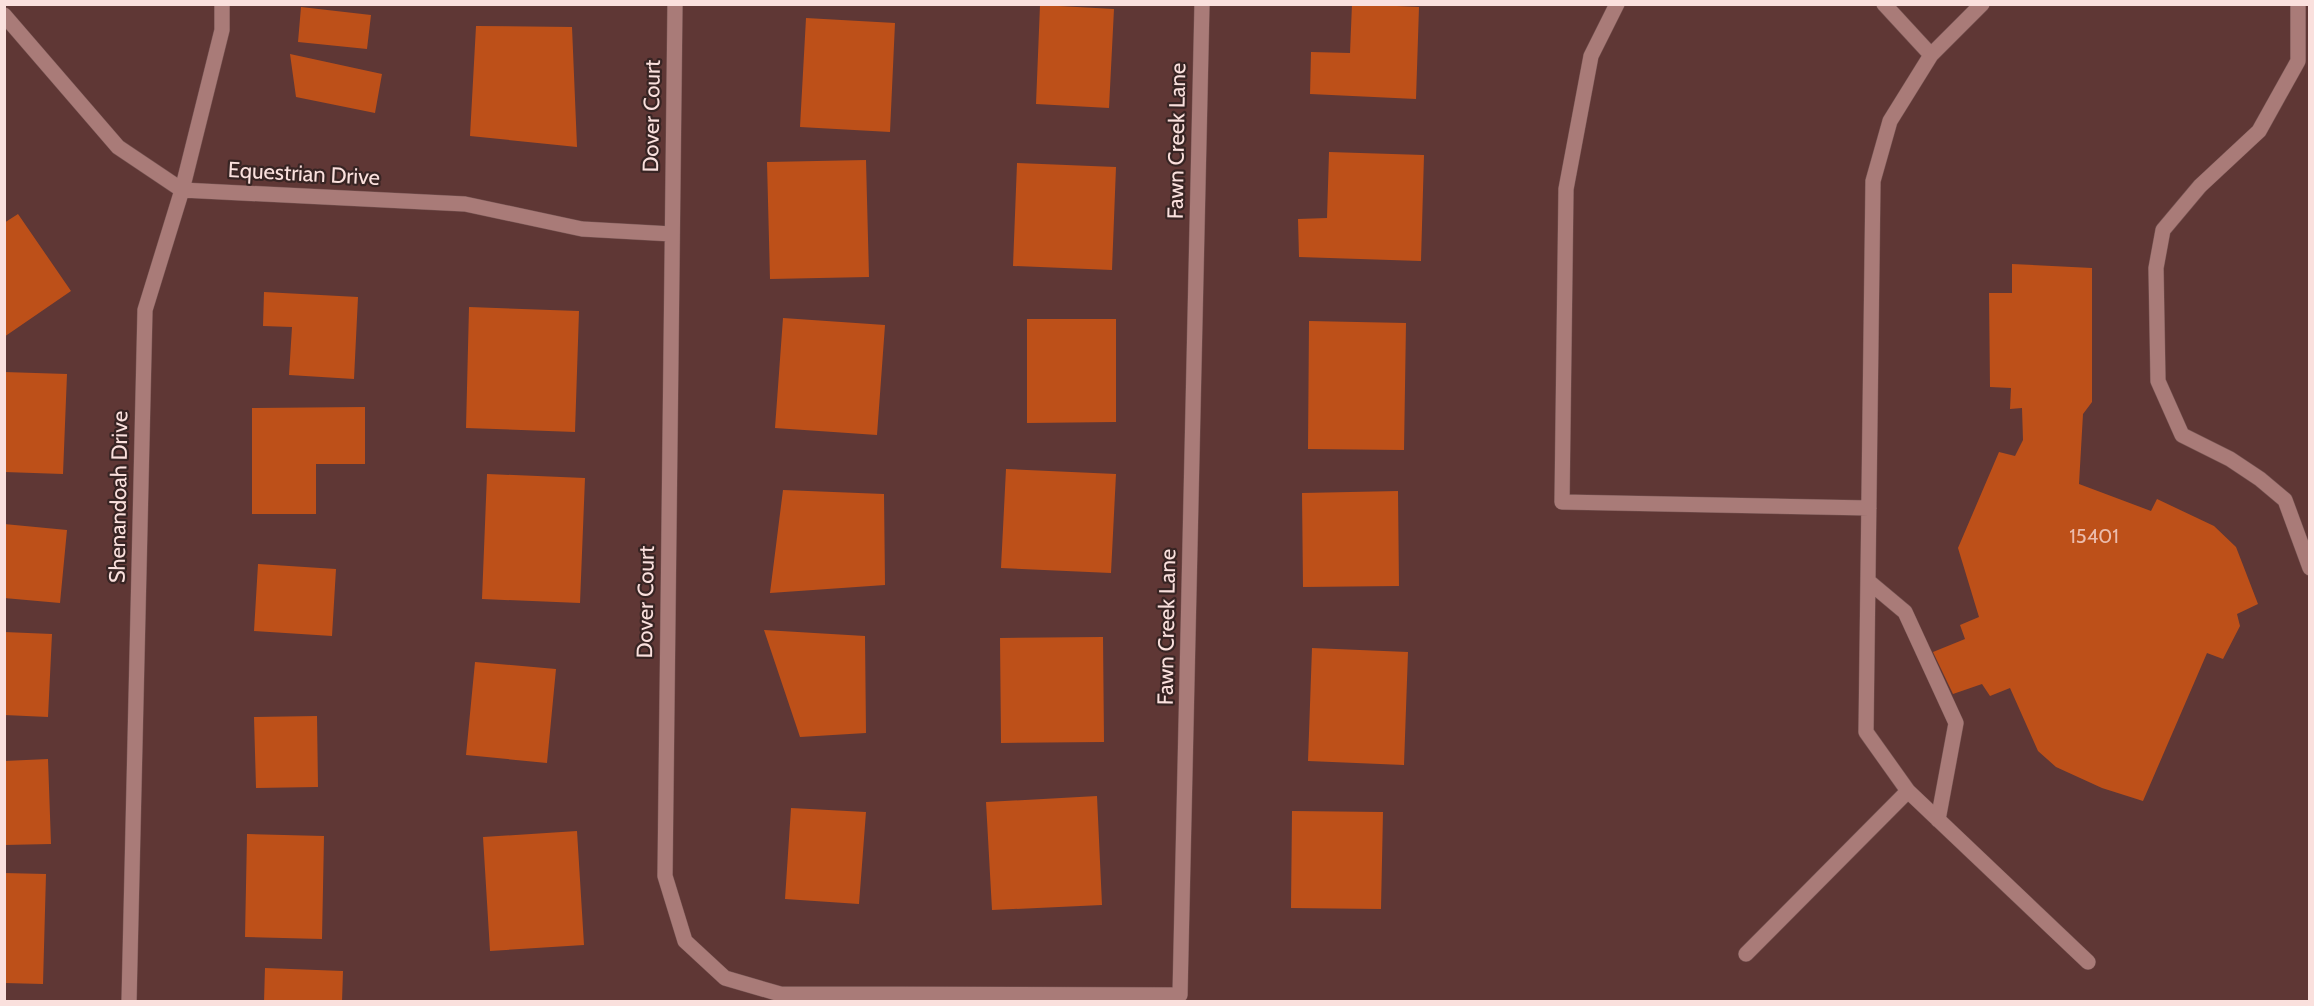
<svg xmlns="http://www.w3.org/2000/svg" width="2314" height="1006" font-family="Cabin,sans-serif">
<rect width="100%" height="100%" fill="#5f3735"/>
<path fill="#bd5019" d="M 1352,4 L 1419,7 L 1416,99 L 1310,94 L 1311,52 L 1350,53 Z
M 1040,5 L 1114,9 L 1109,108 L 1036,104 Z
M 301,7 L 371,15 L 367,49 L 298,42 Z
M 806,18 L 895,23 L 890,132 L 800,127 Z
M 476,26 L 572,27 L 577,147 L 470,136 Z
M 290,54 L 382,74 L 375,113 L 296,97 Z
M 1329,152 L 1424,155 L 1421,261 L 1299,257 L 1298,219 L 1327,218 Z
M 866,160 L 869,277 L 770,279 L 767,162 Z
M 1017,163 L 1116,167 L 1112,270 L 1013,266 Z
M 18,214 L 71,291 L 4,337 L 4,223 Z
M 2012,264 L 2092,268 L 2092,402 L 2083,414 L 2079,484 L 2151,511 L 2157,499 L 2214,526 L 2236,547 L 2258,604 L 2237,614 L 2240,626 L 2223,659 L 2207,653 L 2143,801 L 2102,788 L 2056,767 L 2038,751 L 2010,688 L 1990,696 L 1982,684 L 1953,694 L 1933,652 L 1965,639 L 1960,625 L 1979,617 L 1958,548 L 1999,452 L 2015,456 L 2023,440 L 2022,408 L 2010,409 L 2011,388 L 1990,387 L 1989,293 L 2012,293 Z
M 264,292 L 358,297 L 354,379 L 289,375 L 292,327 L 263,326 Z
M 469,307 L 579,311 L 575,432 L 466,428 Z
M 783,318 L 885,325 L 877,435 L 775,428 Z
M 1027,319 L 1116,319 L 1116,422 L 1027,423 Z
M 1309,321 L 1406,323 L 1404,450 L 1308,449 Z
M 4,372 L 67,374 L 63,474 L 4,472 Z
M 365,407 L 365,464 L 316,464 L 316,514 L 252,514 L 252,408 Z
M 1006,469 L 1116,474 L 1111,573 L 1001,568 Z
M 487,474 L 585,478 L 580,603 L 482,599 Z
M 783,490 L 884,494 L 885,585 L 770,593 Z
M 1398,491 L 1399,586 L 1303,587 L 1302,493 Z
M 4,524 L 67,530 L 60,603 L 4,598 Z
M 258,564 L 336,569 L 332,636 L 254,631 Z
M 764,630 L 865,636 L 866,733 L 800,737 Z
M 4,632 L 52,634 L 48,717 L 4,715 Z
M 1103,637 L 1104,742 L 1001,743 L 1000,638 Z
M 1312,648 L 1408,652 L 1404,765 L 1308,761 Z
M 475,662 L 556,669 L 547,763 L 466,755 Z
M 317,716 L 318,787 L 256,788 L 254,717 Z
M 48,759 L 51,844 L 4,845 L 4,761 Z
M 1097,796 L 1102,905 L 992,910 L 986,802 Z
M 791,808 L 866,812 L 859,904 L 785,899 Z
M 1292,811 L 1383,812 L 1381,909 L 1291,908 Z
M 577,831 L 584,945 L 490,951 L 483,837 Z
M 247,834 L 324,836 L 322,939 L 245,937 Z
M 4,873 L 46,874 L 43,984 L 4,983 Z
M 265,968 L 343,971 L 342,1002 L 264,1002 Z"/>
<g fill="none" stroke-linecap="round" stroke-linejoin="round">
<g stroke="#765452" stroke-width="16">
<path id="minor" d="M 675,4 L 665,876 L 685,941 L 725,978 L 780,994 L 1180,995 L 1202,4
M 1617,4 L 1591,56 L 1566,189 L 1562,502 L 1869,508
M 1884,4 L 1931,55
M 1982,4 L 1931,55 L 1890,121 L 1873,181 L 1866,732 L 1908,791 L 2088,962
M 2298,4 L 2298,61 L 2259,131 L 2200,186 L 2163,230 L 2156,268 L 2158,381 L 2182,435 L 2230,459 L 2260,479 L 2285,500 L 2310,568
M 4,15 L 118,147 L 182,190 L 465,204 L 582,229 L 672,234
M 1868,581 L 1905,612 L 1956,723 L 1938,820
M 1746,954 L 1908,791
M 129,1002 L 145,310 L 182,190 L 222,30 L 222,4"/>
</g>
<use href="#minor" stroke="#a97b78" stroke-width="15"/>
</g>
<g text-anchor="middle" stroke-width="4.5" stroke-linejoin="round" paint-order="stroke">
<g font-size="20" fill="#ebbcac">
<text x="2094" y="543">15401</text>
</g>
<g font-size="22" fill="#fae0dd" stroke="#372423">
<text transform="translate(651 116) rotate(-89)" y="8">Dover Court</text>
<text transform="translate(1176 141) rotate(-89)" y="8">Fawn Creek Lane</text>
<text transform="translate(304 173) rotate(3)" y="8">Equestrian Drive</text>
<text transform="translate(118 497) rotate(-89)" y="8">Shenandoah Drive</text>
<text transform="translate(645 602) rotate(-89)" y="8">Dover Court</text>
<text transform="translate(1166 627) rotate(-89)" y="8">Fawn Creek Lane</text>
</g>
</g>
<rect width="2314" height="1006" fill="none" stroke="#fae0dd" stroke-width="12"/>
</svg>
